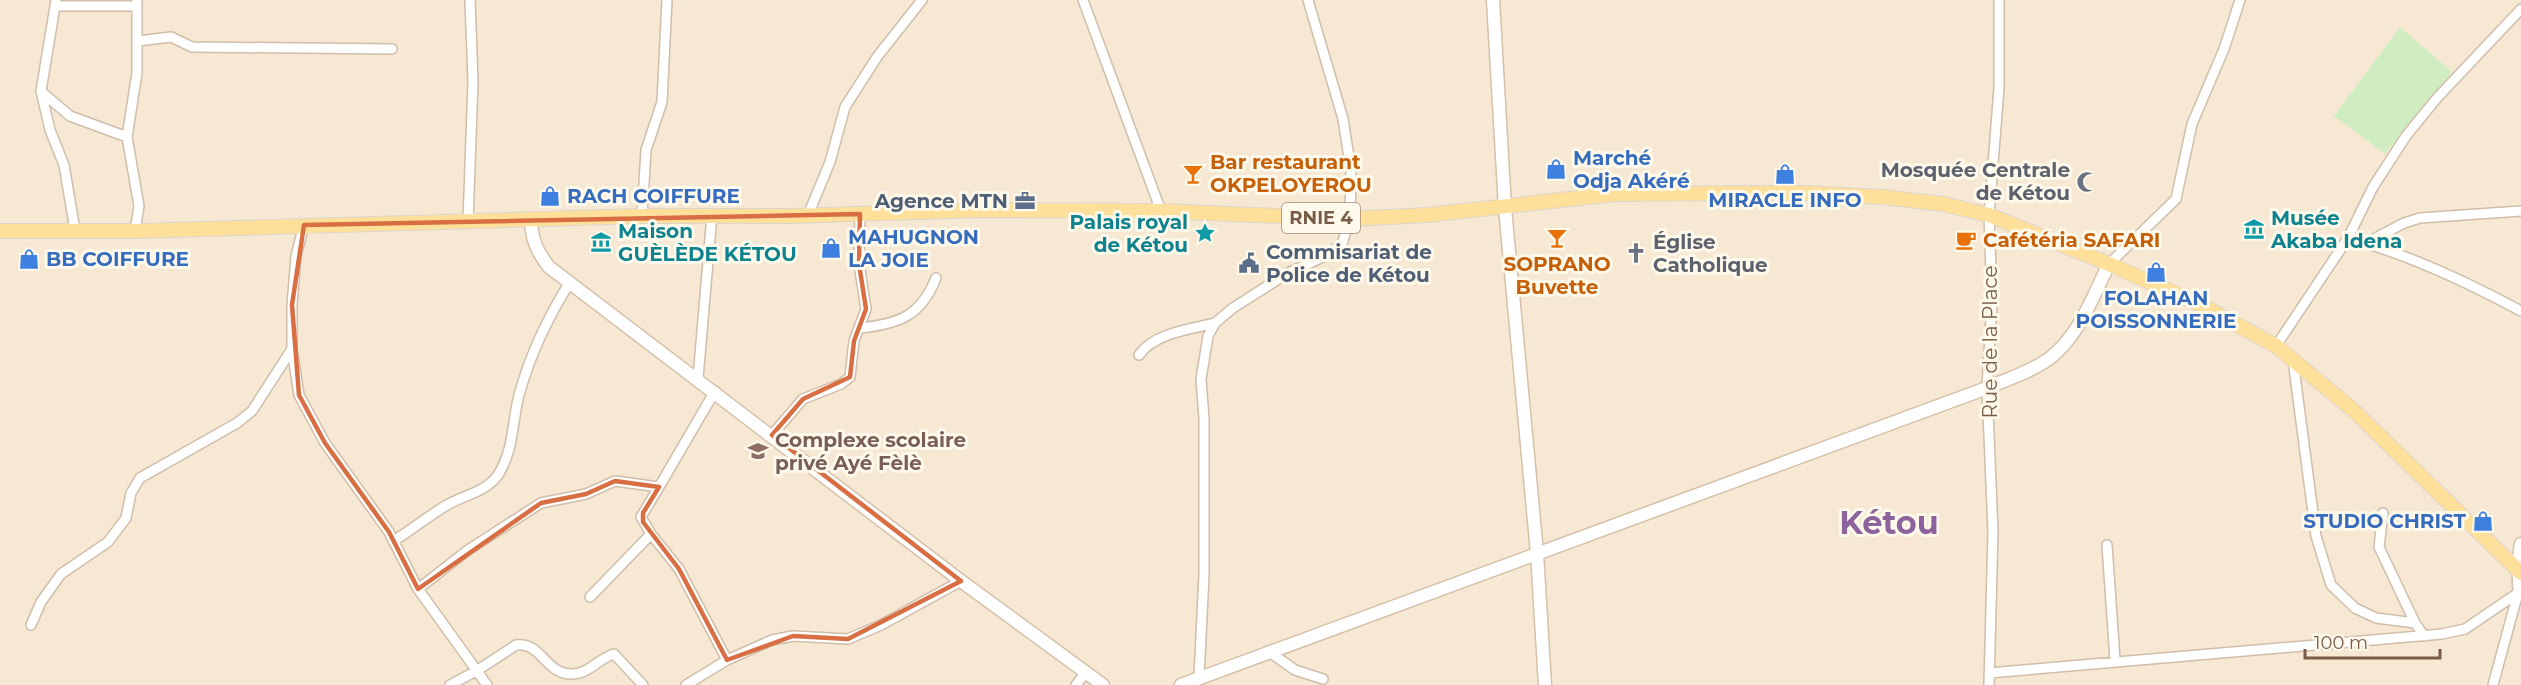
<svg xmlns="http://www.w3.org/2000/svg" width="2521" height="685" font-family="Montserrat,sans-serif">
<rect width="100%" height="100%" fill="#fef5e4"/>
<path fill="#f6e8d2" d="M 0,0 L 2521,0 L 2521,685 L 0,685 Z"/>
<path fill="#d0edc1" d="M 2400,27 L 2452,72 L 2385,154 L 2334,116 Z"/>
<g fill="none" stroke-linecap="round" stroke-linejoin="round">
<g stroke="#d0bdaa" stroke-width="12">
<path id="street" d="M 56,0 L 41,91 L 50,130 L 64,165 L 75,230
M 1083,0 L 1161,211
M 55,6 L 136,6
M 138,41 L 171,37 L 192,47 L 392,49
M 43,93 L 70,116 L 127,137
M 808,215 L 830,162 L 845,107 L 877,57 L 922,0
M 642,216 L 646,150 L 662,102 L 667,0
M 468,222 L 473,82 L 470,0
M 304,225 L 296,256 L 292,305 L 292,349 L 299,395 L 325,443 L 389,532 L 418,589 L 487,685
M 135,231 L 139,206 L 127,137 L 137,73 L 137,0
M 2348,238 C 2408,254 2467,282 2521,311
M 2366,243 L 2404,223 L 2420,218 L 2521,211
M 2109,264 L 2176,199 L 2192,124 L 2224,49 L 2240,0
M 860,328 C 899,324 921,316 936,278
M 2276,346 L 2348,238 L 2373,187 L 2406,136 L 2437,98 L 2521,9
M 1139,355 C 1154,333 1191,329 1215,323
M 2293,360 L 2316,536 L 2331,585 L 2355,608 L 2376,618 L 2415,623
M 698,378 L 712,215
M 772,435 L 803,399 L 841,384 L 850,377 L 854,341 L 866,309 L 859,264 L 860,214
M 2383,513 L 2379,547 L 2415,623 L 2424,636
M 651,534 L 679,569 L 727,660 L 772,640 L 793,636 L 848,639 L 881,625 L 961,581
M 393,541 C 412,530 428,516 447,505 C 464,495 486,492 498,475 C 514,450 512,422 519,395 C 530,355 548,317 570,282
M 2107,545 L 2115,660
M 418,589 L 468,550 L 541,503 L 586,494 L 615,481 L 659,487 L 715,391
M 590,597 L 651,534 L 641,517 L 659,487
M 31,625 L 41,602 L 61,574 L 108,542 L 126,518 L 131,493 L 140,478 L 237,423 L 252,411 L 292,349
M 1268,651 L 1295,670 L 1323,679
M 1989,673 L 2442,634 L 2465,629 L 2518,593
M 1199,677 L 1204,575 L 1204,419 L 1201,379 L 1208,336 L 1215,323 L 1233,308 L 1288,273 L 1325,256 L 1342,244 L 1350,219 L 1351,170 L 1343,119 L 1308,0
M 450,685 L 478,670 L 516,645 C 541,641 546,675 572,674 C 589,674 599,658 614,654 L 643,685
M 686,685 L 727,660
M 1076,685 L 1086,672
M 1989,685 L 1993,531 L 1987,388 L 1992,301 L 1989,215 L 1999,88 L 1999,0
M 2493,685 L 2518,593 L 2517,570"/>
</g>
<g stroke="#d6c0a9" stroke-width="15">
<path id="secondary" d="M 1493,0 L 1505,208 L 1537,553 L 1545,685
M 531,221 C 532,241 537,251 549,267 L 961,581 L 1103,685
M 2517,570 L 2521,544
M 1181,685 L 1987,388 C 2007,379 2031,372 2050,358 C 2079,336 2093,296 2109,264"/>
</g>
<g stroke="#dcd5cf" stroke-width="16">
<path id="primary" d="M 0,231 L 135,231 L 642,216 L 790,216 L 980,210 L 1161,211 L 1350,219 L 1427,215 L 1615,194 L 1802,193 L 1883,197 L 1943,204 L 1989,215 L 2109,264 L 2201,305 L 2276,346 L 2352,409 L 2521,573"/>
</g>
<use href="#street" stroke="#fff" stroke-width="9"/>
<use href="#secondary" stroke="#fff" stroke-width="12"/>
<use href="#primary" stroke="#ffe09a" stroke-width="14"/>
</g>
<path fill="none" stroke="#d86e42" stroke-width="4.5" stroke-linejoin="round" d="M 860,214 L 859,264 L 866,309 L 854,341 L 850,377 L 803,399 L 772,435 L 961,581 L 848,639 L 793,636 L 727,660 L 679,569 L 643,522 L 643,513 L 659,487 L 615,481 L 586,494 L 541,503 L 418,589 L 389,532 L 325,443 L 299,395 L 292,305 L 304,225 Z"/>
<defs>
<g id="shop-bare" transform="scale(1.62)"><path d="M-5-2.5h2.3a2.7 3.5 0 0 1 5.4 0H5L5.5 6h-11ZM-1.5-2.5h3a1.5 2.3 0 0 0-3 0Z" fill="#3f7fe0" stroke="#fff9ec" stroke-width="2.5" paint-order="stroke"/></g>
<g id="bar-bare" transform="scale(1.62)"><path d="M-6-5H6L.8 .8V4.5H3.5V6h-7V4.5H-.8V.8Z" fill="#e8710a" stroke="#fff9ec" stroke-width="2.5" paint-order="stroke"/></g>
<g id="mosque-bare" transform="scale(1.62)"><path d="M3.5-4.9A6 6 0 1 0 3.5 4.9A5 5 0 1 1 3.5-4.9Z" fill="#6b7280" stroke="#fff9ec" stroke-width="2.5" paint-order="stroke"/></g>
<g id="office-bare" transform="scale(1.62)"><path d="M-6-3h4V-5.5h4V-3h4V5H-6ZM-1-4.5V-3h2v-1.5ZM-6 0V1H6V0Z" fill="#5c6f8a" stroke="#fff9ec" stroke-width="2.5" paint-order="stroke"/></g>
<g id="museum-bare" transform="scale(1.62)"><path d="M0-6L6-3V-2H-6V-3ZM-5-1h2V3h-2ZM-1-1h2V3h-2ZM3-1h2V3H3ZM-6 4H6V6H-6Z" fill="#0f9aa8" stroke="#fff9ec" stroke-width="2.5" paint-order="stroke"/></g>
<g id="sight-bare" transform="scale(1.62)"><path d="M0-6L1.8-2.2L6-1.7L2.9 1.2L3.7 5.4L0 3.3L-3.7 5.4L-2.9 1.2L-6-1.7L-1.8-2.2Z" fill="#0f9aa8" stroke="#fff9ec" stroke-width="2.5" paint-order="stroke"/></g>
<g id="cafe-bare" transform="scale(1.62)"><path d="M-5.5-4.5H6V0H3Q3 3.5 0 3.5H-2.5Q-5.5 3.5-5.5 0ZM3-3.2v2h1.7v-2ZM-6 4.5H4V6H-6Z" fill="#e8710a" stroke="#fff9ec" stroke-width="2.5" paint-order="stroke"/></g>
<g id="church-bare" transform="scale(1.62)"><path d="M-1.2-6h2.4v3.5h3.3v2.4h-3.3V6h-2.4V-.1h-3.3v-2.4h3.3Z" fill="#6b7280" stroke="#fff9ec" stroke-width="2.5" paint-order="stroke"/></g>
<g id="civic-bare" transform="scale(1.62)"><path d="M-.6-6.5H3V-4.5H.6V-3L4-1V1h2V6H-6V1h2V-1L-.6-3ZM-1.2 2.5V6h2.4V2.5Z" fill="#5c6f8a" stroke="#fff9ec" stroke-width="2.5" paint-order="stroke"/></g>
<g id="school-bare" transform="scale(1.62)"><path d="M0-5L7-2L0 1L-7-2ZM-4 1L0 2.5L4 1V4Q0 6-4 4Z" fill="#8d6e63" stroke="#fff9ec" stroke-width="2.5" paint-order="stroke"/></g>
</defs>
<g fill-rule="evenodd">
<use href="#shop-bare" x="1556" y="169"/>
<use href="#bar-bare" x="1193" y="174"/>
<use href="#shop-bare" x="1785" y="174"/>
<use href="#mosque-bare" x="2087" y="182"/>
<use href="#shop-bare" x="550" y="196"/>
<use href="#office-bare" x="1025" y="201"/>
<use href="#museum-bare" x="2254" y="229"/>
<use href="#sight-bare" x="1205" y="233"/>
<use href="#bar-bare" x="1557" y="238"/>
<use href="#cafe-bare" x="1966" y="240"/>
<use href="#museum-bare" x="601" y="242"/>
<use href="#shop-bare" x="831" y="248"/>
<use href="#church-bare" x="1636" y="253"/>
<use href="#shop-bare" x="29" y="259"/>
<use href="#civic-bare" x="1249" y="263"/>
<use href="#shop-bare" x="2156" y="272"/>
<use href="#school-bare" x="758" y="451"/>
<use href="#shop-bare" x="2483" y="521"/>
</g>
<g text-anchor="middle" stroke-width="6" stroke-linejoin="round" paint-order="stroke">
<rect fill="#fff9ec" stroke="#a18b79" stroke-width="1.5" x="1282" y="203" width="78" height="30" rx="4.5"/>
<g font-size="18" font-weight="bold" fill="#795c48">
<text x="1321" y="224">RNIE 4</text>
</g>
<g font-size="20" font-weight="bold" fill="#366cbe" stroke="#fff9ec" text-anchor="start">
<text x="1573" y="165">Marché<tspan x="1573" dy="23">Odja Akéré</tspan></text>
<text x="567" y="203">RACH COIFFURE</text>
<text x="1785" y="207" text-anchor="middle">MIRACLE INFO</text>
<text x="848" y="244">MAHUGNON<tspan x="848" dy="23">LA JOIE</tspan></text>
<text x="46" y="266">BB COIFFURE</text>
<text x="2156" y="305" text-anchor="middle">FOLAHAN<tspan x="2156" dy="23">POISSONNERIE</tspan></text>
<text x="2466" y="528" text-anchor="end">STUDIO CHRIST</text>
</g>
<g font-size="20" font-weight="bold" fill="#c56008" stroke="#fff9ec" text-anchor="start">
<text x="1210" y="169">Bar restaurant<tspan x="1210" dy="23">OKPELOYEROU</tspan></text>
<text x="1983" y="247">Cafétéria SAFARI</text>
<text x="1557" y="271" text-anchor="middle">SOPRANO<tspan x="1557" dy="23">Buvette</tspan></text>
</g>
<g font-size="20" font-weight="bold" fill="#5b616d" stroke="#fff9ec" text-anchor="end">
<text x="2070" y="177">Mosquée Centrale<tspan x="2070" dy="23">de Kétou</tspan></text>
<text x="1653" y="249" text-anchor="start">Église<tspan x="1653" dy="23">Catholique</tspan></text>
</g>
<g font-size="20" font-weight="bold" fill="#4e5e75" stroke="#fff9ec" text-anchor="end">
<text x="1008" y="208">Agence MTN</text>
<text x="1266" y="259" text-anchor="start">Commisariat de<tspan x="1266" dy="23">Police de Kétou</tspan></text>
</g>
<g font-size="20" font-weight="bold" fill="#0d838f" stroke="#fff9ec" text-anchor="start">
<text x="2271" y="225">Musée<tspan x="2271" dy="23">Akaba Idena</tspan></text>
<text x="1188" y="229" text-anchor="end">Palais royal<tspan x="1188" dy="23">de Kétou</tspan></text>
<text x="618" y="238">Maison<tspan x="618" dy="23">GUÈLÈDE KÉTOU</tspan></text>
</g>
<g font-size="20" fill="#795c48" stroke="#fff9ec">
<text transform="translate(1990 342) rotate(-90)" y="7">Rue de la Place</text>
</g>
<g font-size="20" font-weight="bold" fill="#785e54" stroke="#fff9ec" text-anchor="start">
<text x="775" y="447">Complexe scolaire<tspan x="775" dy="23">privé Ayé Fèlè</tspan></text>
</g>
<g font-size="32" font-weight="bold" fill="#8d639d" stroke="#fff9ec">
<text x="1889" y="534">Kétou</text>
</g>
</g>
<path d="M2305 649v9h135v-9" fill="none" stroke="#795c48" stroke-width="3"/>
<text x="2314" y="649" font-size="18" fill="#795c48" stroke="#fff9ec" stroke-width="4.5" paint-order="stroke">100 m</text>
</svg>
